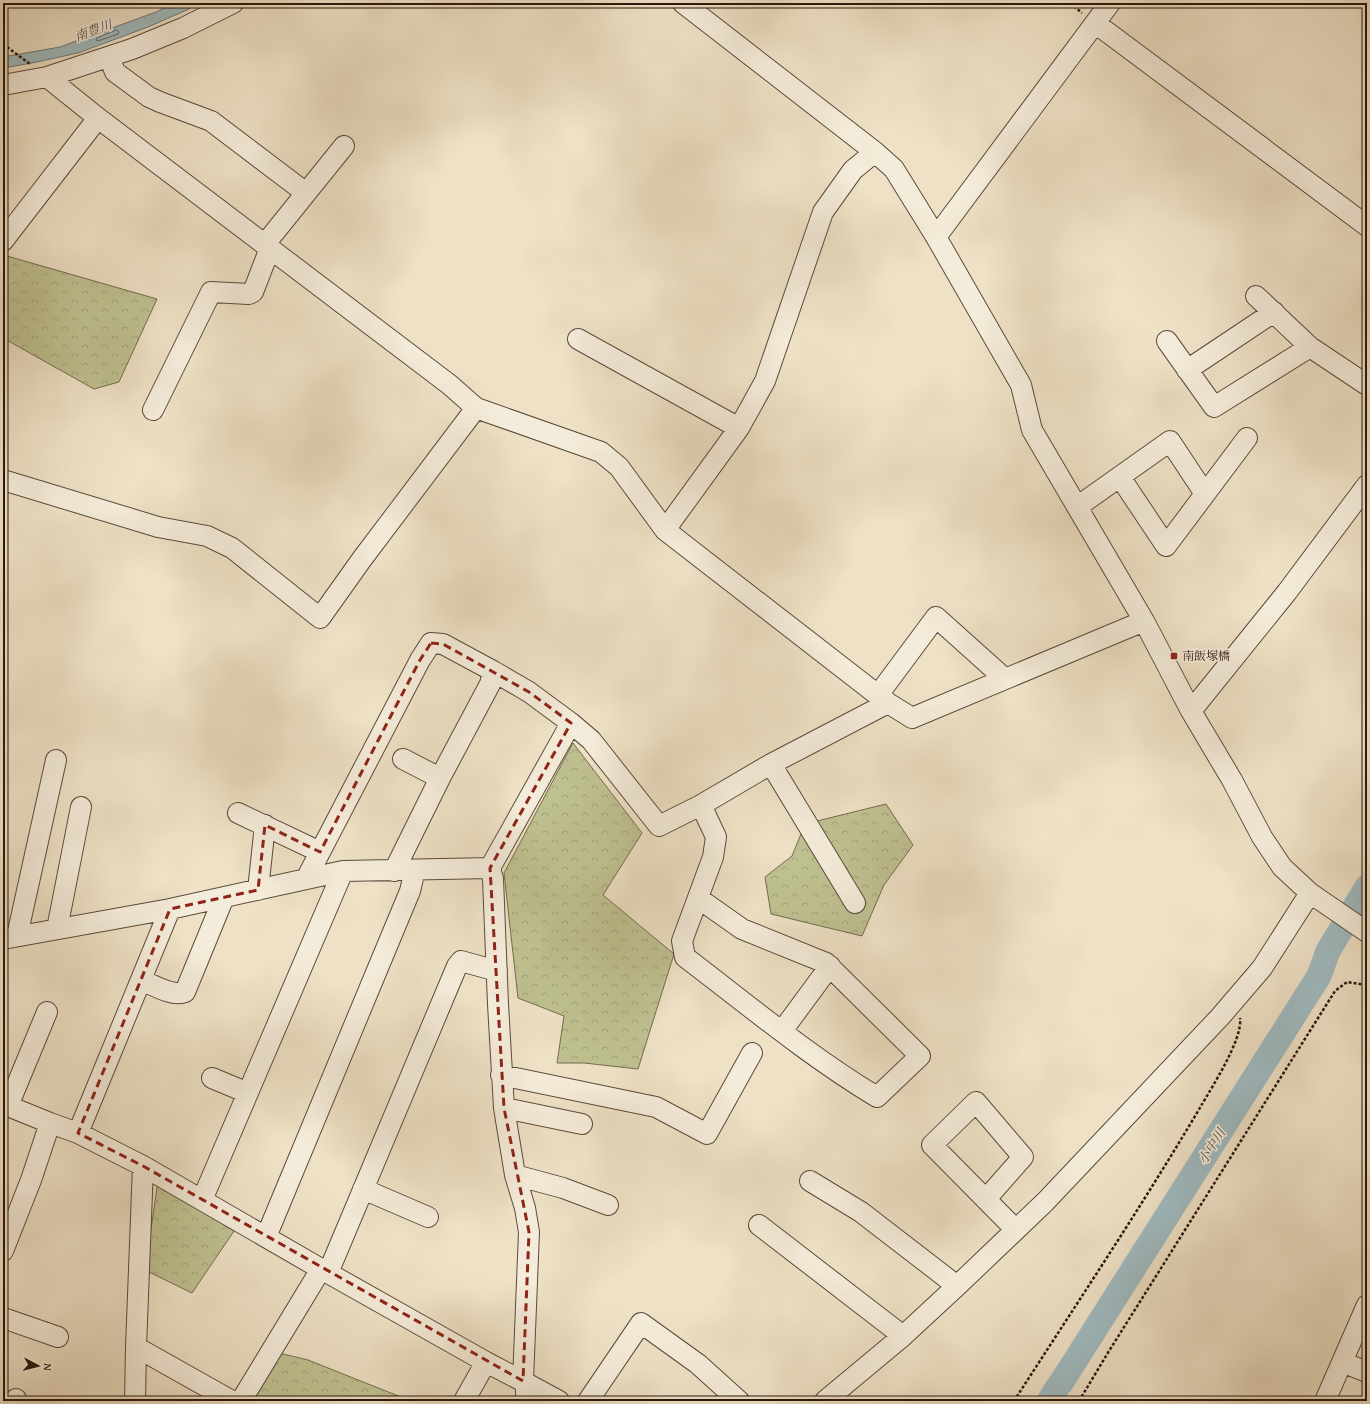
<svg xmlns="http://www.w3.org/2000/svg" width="1370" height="1404" font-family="'Gentium Book Plus','Noto Serif JP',serif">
<defs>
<pattern id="forest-crowns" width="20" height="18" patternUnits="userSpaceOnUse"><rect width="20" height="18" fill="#bfc191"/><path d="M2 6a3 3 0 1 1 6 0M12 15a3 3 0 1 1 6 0" fill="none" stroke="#a4a57c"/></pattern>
</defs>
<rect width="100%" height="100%" fill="#eee1c6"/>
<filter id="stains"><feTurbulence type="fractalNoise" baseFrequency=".005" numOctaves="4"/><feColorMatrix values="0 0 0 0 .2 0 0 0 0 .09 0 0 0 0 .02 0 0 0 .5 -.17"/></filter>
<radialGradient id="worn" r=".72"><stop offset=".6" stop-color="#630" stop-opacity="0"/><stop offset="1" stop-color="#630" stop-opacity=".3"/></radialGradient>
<path fill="url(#forest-crowns)" stroke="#746c4f" d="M 7,256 L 157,299 L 119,382 L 94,389 L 3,338 L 3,261 Z
M 573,743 L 642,833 L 603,895 L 674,954 L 638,1069 L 584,1063 L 557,1063 L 564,1016 L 518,998 L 504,873 Z
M 886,804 L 913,845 L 884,885 L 862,936 L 771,914 L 765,877 L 792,856 L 805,824 Z
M 158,1181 L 234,1231 L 192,1293 L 145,1270 Z
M 279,1353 L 308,1360 L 411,1401 L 251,1401 Z"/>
<path fill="#9fbac0" stroke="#707978" d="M 175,3 L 199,3 L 189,9 L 148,27 L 78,53 L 32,63 L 3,68 L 3,57 L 60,47 L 156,12 Z"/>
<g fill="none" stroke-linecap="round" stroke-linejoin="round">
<path stroke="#646866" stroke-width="1" d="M 117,30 L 119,32 L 118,34 L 98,41 L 96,40 L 97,38 Z"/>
<path stroke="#9fbac0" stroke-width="25" d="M 1049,1401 C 1053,1396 1057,1386 1061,1383 L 1319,976 L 1328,951 L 1367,887"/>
<g stroke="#5b4a3b" stroke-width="22">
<path id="minor" d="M 683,3 L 875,152 L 894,169 L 936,237 L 1021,385 L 1032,430 L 1144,621 L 1191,711 L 1232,780 L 1262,837 L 1282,867 L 1310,893 L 1367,932
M 1095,23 L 1367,226
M 109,57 L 115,72 L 149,97 L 160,102 L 211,121 L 306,193
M 47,77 L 98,118 L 450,385 L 476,408 L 601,452 L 619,467 L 665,530 L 888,703 L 912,718 L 1144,621
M 3,85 L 47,77 L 132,49 L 183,28 L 233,3
M 936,237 L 1110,3
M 3,241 L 98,118
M 265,244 L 344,146
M 1256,296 L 1310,347 L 1367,385
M 578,339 L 739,428
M 1167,341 L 1214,407 L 1310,347
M 1187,370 L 1274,312
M 153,410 L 211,292 L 249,294 L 253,292 L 270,248
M 1120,477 L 1166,546 L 1247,438
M 3,480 L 158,527 L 207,536 L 232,548 L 320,618 L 362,559 L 476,408
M 1077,507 L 1170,441 L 1205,494
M 665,530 L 739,428 L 765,381 L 823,212 L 853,170 L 875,152
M 878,695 L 936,617 L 1004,678
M 1191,711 L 1287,592 L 1367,485
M 403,759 L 440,778
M 771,764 L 855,903
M 238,813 L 320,852
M 394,871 L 440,778 L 490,684 L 493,671
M 306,879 L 420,660 L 431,643 L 443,644 L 493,671 L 529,692 L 571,723
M 258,890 L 265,825
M 698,898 L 742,929 L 826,963 L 920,1056 L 877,1097 C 809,1056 748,1005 685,957 L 682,941 L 713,857 L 716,837 L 701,805
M 57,929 L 81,807
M 17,936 L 56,760
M 3,939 L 170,909 L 343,871 L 490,868
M 141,980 C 153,985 173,997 185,992 L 224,897
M 782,1031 L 830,966
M 501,1075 L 656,1107 L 707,1134 L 752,1053
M 212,1078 L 248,1093
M 3,1104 L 50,1123 L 78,1133 L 143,1166 L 321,1269 L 486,1362 L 526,1383 L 559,1401
M 8,1106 L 47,1012
M 504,1108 L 582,1124
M 78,1133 L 170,909
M 515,1175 L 563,1188 L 608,1205
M 810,1181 L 861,1212 L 957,1286
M 363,1189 L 428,1217
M 986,1199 L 1023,1157 L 976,1102 L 932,1145 L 1016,1230
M 202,1200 L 343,871
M 759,1225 L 903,1336
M 266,1237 L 410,891 L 415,870
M 3,1251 L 31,1180 L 50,1123
M 328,1273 L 457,966 L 461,961 L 497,971
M 3,1318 L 58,1337
M 136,1347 L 232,1401
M 1342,1362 L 1367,1372
M 523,1381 L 529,1232 L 525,1208 L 515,1175 L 504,1108 L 498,1004 L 493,879 L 490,868 L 571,723 L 591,740 L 659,826 L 701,805 L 771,764 L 888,703
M 15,1401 L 16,1399
M 135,1401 L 136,1347 L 143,1166
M 241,1401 L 321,1269
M 464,1401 L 486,1362
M 526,1401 L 526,1383
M 588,1401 L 641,1323 L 698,1364 L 739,1401
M 825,1401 L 903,1336 L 957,1286 L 1045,1202 L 1220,1017 L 1262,968 L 1310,893
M 1325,1401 L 1367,1305"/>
</g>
<path stroke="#2a170d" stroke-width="2.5" stroke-dasharray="3 2" stroke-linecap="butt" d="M 1070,3 L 1082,13
M 3,44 L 30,64
M 1014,1401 C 1077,1303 1142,1206 1201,1106 C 1212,1087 1243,1039 1240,1018
M 1079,1401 L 1109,1351 L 1335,991 L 1347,982 L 1367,985"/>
<use href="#minor" stroke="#f4ecda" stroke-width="20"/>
</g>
<path fill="none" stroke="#8f2418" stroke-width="3" stroke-dasharray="8 5" stroke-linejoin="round" d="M 431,643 L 443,644 L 529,692 L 571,723 L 490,868 L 504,1108 L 529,1232 L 523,1381 L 143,1166 L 78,1133 L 170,909 L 258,890 L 265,825 L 320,852 L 420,660 Z"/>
<rect fill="#8f2418" stroke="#f4ecda" stroke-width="1.5" x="1170" y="652" width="8" height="8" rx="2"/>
<g text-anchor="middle" stroke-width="3.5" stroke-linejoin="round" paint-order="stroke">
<g font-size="12" fill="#2a170d" stroke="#f4ecda" text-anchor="start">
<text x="1182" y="660">南飯塚橋</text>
</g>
<g font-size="13" font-style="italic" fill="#53504c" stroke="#f4ecda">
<text transform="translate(93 30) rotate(-20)" y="5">南豊川</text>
<text transform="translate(1211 1146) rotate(-58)" y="5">小中川</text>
</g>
</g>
<rect width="1370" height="1404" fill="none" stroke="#eee1c6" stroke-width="16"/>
<rect x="4" y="4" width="1362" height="1396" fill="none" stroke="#2a170d" stroke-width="2"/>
<rect x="8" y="8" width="1354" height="1388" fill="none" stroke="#2a170d"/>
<g transform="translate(38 1366) rotate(97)" stroke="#f4ecda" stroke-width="3" paint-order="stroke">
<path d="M0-3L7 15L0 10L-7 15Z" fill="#2a170d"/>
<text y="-6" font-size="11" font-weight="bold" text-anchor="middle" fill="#2a170d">N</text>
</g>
<rect width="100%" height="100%" filter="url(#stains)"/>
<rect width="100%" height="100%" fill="url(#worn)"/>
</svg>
